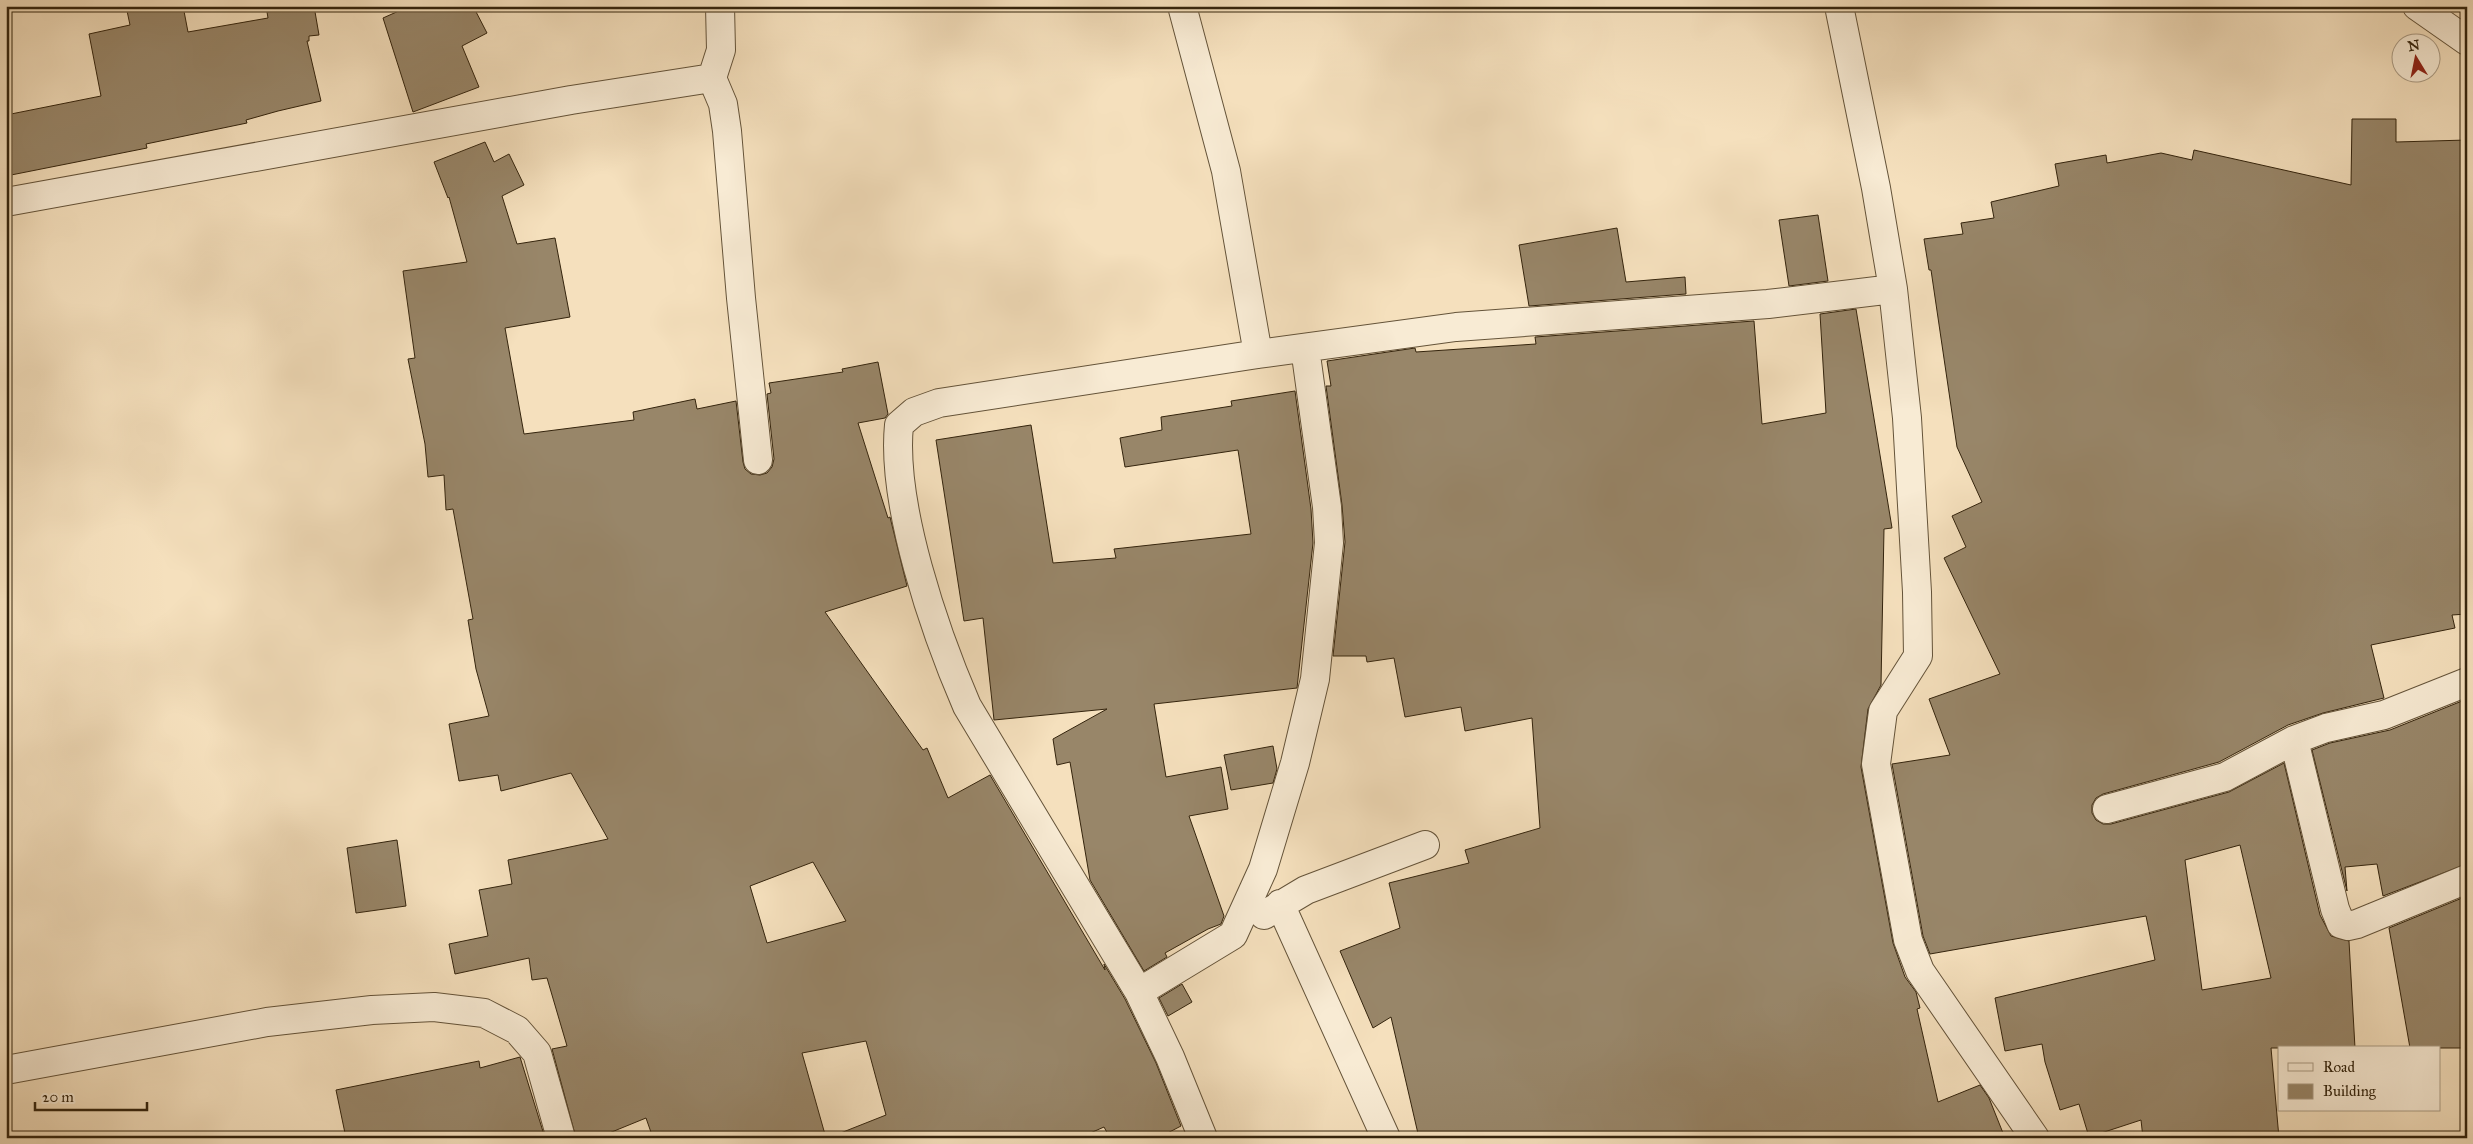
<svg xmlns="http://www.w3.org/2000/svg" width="2473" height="1144" font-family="'IM FELL Great Primer',serif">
<rect width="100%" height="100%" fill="#f5e0bd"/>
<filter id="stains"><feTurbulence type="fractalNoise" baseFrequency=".004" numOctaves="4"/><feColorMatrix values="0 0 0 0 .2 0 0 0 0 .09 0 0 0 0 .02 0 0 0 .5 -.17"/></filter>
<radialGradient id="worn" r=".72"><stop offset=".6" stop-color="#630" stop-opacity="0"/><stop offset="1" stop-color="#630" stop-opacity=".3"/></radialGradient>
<path fill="#988669" stroke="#34240d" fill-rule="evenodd" d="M 126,6 L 183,6 L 188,32 L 268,18 L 267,12 L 314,6 L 319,35 L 309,36 L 309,41 L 307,41 L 321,101 L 278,111 L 246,120 L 247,123 L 146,144 L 147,148 L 6,176 L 6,115 L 101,96 L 89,34 L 130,25 Z
M 410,6 L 473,6 L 487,33 L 462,46 L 479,87 L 413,112 L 383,18 Z
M 2352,119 L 2396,119 L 2396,142 L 2467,140 L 2467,614 L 2452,615 L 2455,628 L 2371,645 L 2384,698 L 2323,713 L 2288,725 L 2219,762 L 2103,794 L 2096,798 L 2092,805 L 2092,813 L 2096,820 L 2103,824 L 2111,824 L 2229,792 L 2284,763 L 2320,915 L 2331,936 L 2349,941 L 2355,1048 L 2271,1048 L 2279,1138 L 2143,1138 L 2141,1120 L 2089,1137 L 2079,1104 L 2060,1110 L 2045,1062 L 2042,1044 L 2005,1051 L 1995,998 L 2155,960 L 2146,916 L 1930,954 L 1923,936 L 1892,764 L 1950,755 L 1929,699 L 2000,674 L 1944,558 L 1966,547 L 1952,516 L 1982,502 L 1957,447 L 1931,270 L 1929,270 L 1924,239 L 1963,234 L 1961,223 L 1994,218 L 1991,202 L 2059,186 L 2055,164 L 2106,155 L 2107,163 L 2161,153 L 2192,160 L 2194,150 L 2351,185 ZM 2240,845 L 2271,978 L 2202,990 L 2185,860 Z
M 485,142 L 494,162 L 509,154 L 524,185 L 502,196 L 517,244 L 555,238 L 570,317 L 505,328 L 524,434 L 634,420 L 633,412 L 695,399 L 697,409 L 736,401 L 743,462 L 745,469 L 751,474 L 760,475 L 767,473 L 772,467 L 774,459 L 767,394 L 771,393 L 769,383 L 843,372 L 842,369 L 878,362 L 888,414 L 885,418 L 858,423 L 888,518 L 890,517 L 907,586 L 825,612 L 923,750 L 927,748 L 948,798 L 990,775 L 1105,970 L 1104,964 L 1125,999 L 1156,1063 L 1181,1126 L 1158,1138 L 1110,1138 L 1104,1127 L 1079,1138 L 833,1138 L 833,1136 L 886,1115 L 866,1041 L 802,1053 L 826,1138 L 653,1138 L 646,1118 L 597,1138 L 576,1138 L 552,1049 L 567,1046 L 547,978 L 532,980 L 529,958 L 455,974 L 449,944 L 488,936 L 479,890 L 512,884 L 508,860 L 608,839 L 571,773 L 501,791 L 498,775 L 459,781 L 449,724 L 489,716 L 476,669 L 468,620 L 473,619 L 453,509 L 446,510 L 444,475 L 428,477 L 425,444 L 408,359 L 415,358 L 403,271 L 467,262 L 449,197 L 448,198 L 434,162 ZM 813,862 L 846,921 L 767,943 L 750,886 Z
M 1818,215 L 1828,281 L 1789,286 L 1779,220 Z
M 1617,228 L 1626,282 L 1685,277 L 1686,294 L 1529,306 L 1519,245 Z
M 1856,309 L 1892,528 L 1884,529 L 1881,685 L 1868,709 L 1861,767 L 1893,943 L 1905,977 L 1916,992 L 1920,1008 L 1917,1009 L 1938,1102 L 1980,1085 L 1989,1098 L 2005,1138 L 1419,1138 L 1391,1017 L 1373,1028 L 1340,951 L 1400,928 L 1389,883 L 1469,863 L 1465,850 L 1540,828 L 1532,718 L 1465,731 L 1461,707 L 1405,717 L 1394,658 L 1367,662 L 1366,656 L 1333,656 L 1345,542 L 1342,505 L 1326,386 L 1331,386 L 1327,361 L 1415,348 L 1416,352 L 1536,344 L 1535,337 L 1754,321 L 1762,424 L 1826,413 L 1820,314 Z
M 1295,391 L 1311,509 L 1313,543 L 1297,688 L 1154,704 L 1166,777 L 1221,767 L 1228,809 L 1189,816 L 1224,916 L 1221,924 L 1208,929 L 1165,953 L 1167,957 L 1144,971 L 1090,880 L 1070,762 L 1057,765 L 1053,739 L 1107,709 L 994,720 L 983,618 L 964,621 L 936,440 L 1031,425 L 1053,563 L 1116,558 L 1114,549 L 1251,534 L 1238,450 L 1125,467 L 1120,438 L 1162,430 L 1161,417 L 1232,406 L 1231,401 Z
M 2467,699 L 2467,864 L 2383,896 L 2377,864 L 2345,867 L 2347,891 L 2312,750 L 2330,743 L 2390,730 Z
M 1273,746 L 1277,769 L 1273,783 L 1231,790 L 1224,755 Z
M 397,840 L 406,906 L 356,913 L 347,848 Z
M 2467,896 L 2467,1048 L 2410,1048 L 2389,928 Z
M 1182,984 L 1192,1002 L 1168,1016 L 1159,998 Z
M 520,1057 L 545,1138 L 346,1138 L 336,1090 L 479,1061 L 480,1068 Z"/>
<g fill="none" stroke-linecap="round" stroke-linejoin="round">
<g stroke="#645339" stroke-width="30">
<path id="minor" d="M 1182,6 L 1226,171 L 1258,354
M 1839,6 L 1876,188 L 1893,289 L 1907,418 L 1917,592 L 1918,656 L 1883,711 L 1876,764 L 1908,940 L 1920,971 L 2035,1138
M 2417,6 L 2467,41
M 712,78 L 723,104 L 727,131 L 741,298 L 758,460
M 6,202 L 571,100 L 712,78 L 721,50 L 720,6
M 2294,740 L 2335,909 L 2341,924 L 2348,926 L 2357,924 L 2467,879
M 2107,809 L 2225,777 L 2294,740 L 2326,728 L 2384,715 L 2467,682
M 1280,904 L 1386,1138
M 1264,915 L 1306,890 L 1425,845
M 1139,992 L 1233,935 L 1263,869 L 1295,763 L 1315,679 L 1329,543 L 1327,507 L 1305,348
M 6,1070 L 267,1022 L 372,1010 L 434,1007 L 484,1013 L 517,1030 L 537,1053 L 561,1138
M 1203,1138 L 1170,1057 L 1139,992 L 967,706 C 935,632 891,505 899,425 L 914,412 L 939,403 L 1258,354 L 1456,327 L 1768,304 L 1893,289"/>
</g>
<use href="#minor" stroke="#f8ebd4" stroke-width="28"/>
</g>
<rect width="2473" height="1144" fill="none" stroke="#f5e0bd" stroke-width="25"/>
<rect x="8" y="8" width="2458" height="1129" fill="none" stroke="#34240d" stroke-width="2.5"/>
<rect x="12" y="12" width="2448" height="1119" fill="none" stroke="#34240d"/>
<rect x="2278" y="1046" width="162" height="65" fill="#f8ebd4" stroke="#aa9b84"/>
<rect x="2288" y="1063" width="25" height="8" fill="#f8ebd4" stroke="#aa9b84"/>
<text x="2323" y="1072" font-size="15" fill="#34240d">Road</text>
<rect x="2288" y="1084" width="25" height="15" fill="#988669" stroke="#aa9b84"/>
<text x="2323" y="1096" font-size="15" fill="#34240d">Building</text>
<g transform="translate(2416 58) rotate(350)"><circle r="24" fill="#f8ebd4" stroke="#aa9b84"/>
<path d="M0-4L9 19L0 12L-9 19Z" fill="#8f2418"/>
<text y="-8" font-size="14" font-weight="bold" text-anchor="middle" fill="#34240d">N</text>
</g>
<path d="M35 1102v8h112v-8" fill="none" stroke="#34240d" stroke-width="2.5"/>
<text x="42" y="1102" font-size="15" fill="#34240d" stroke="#f8ebd4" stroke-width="4" paint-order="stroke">20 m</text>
<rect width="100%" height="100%" filter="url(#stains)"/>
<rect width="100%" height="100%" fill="url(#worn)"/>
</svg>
